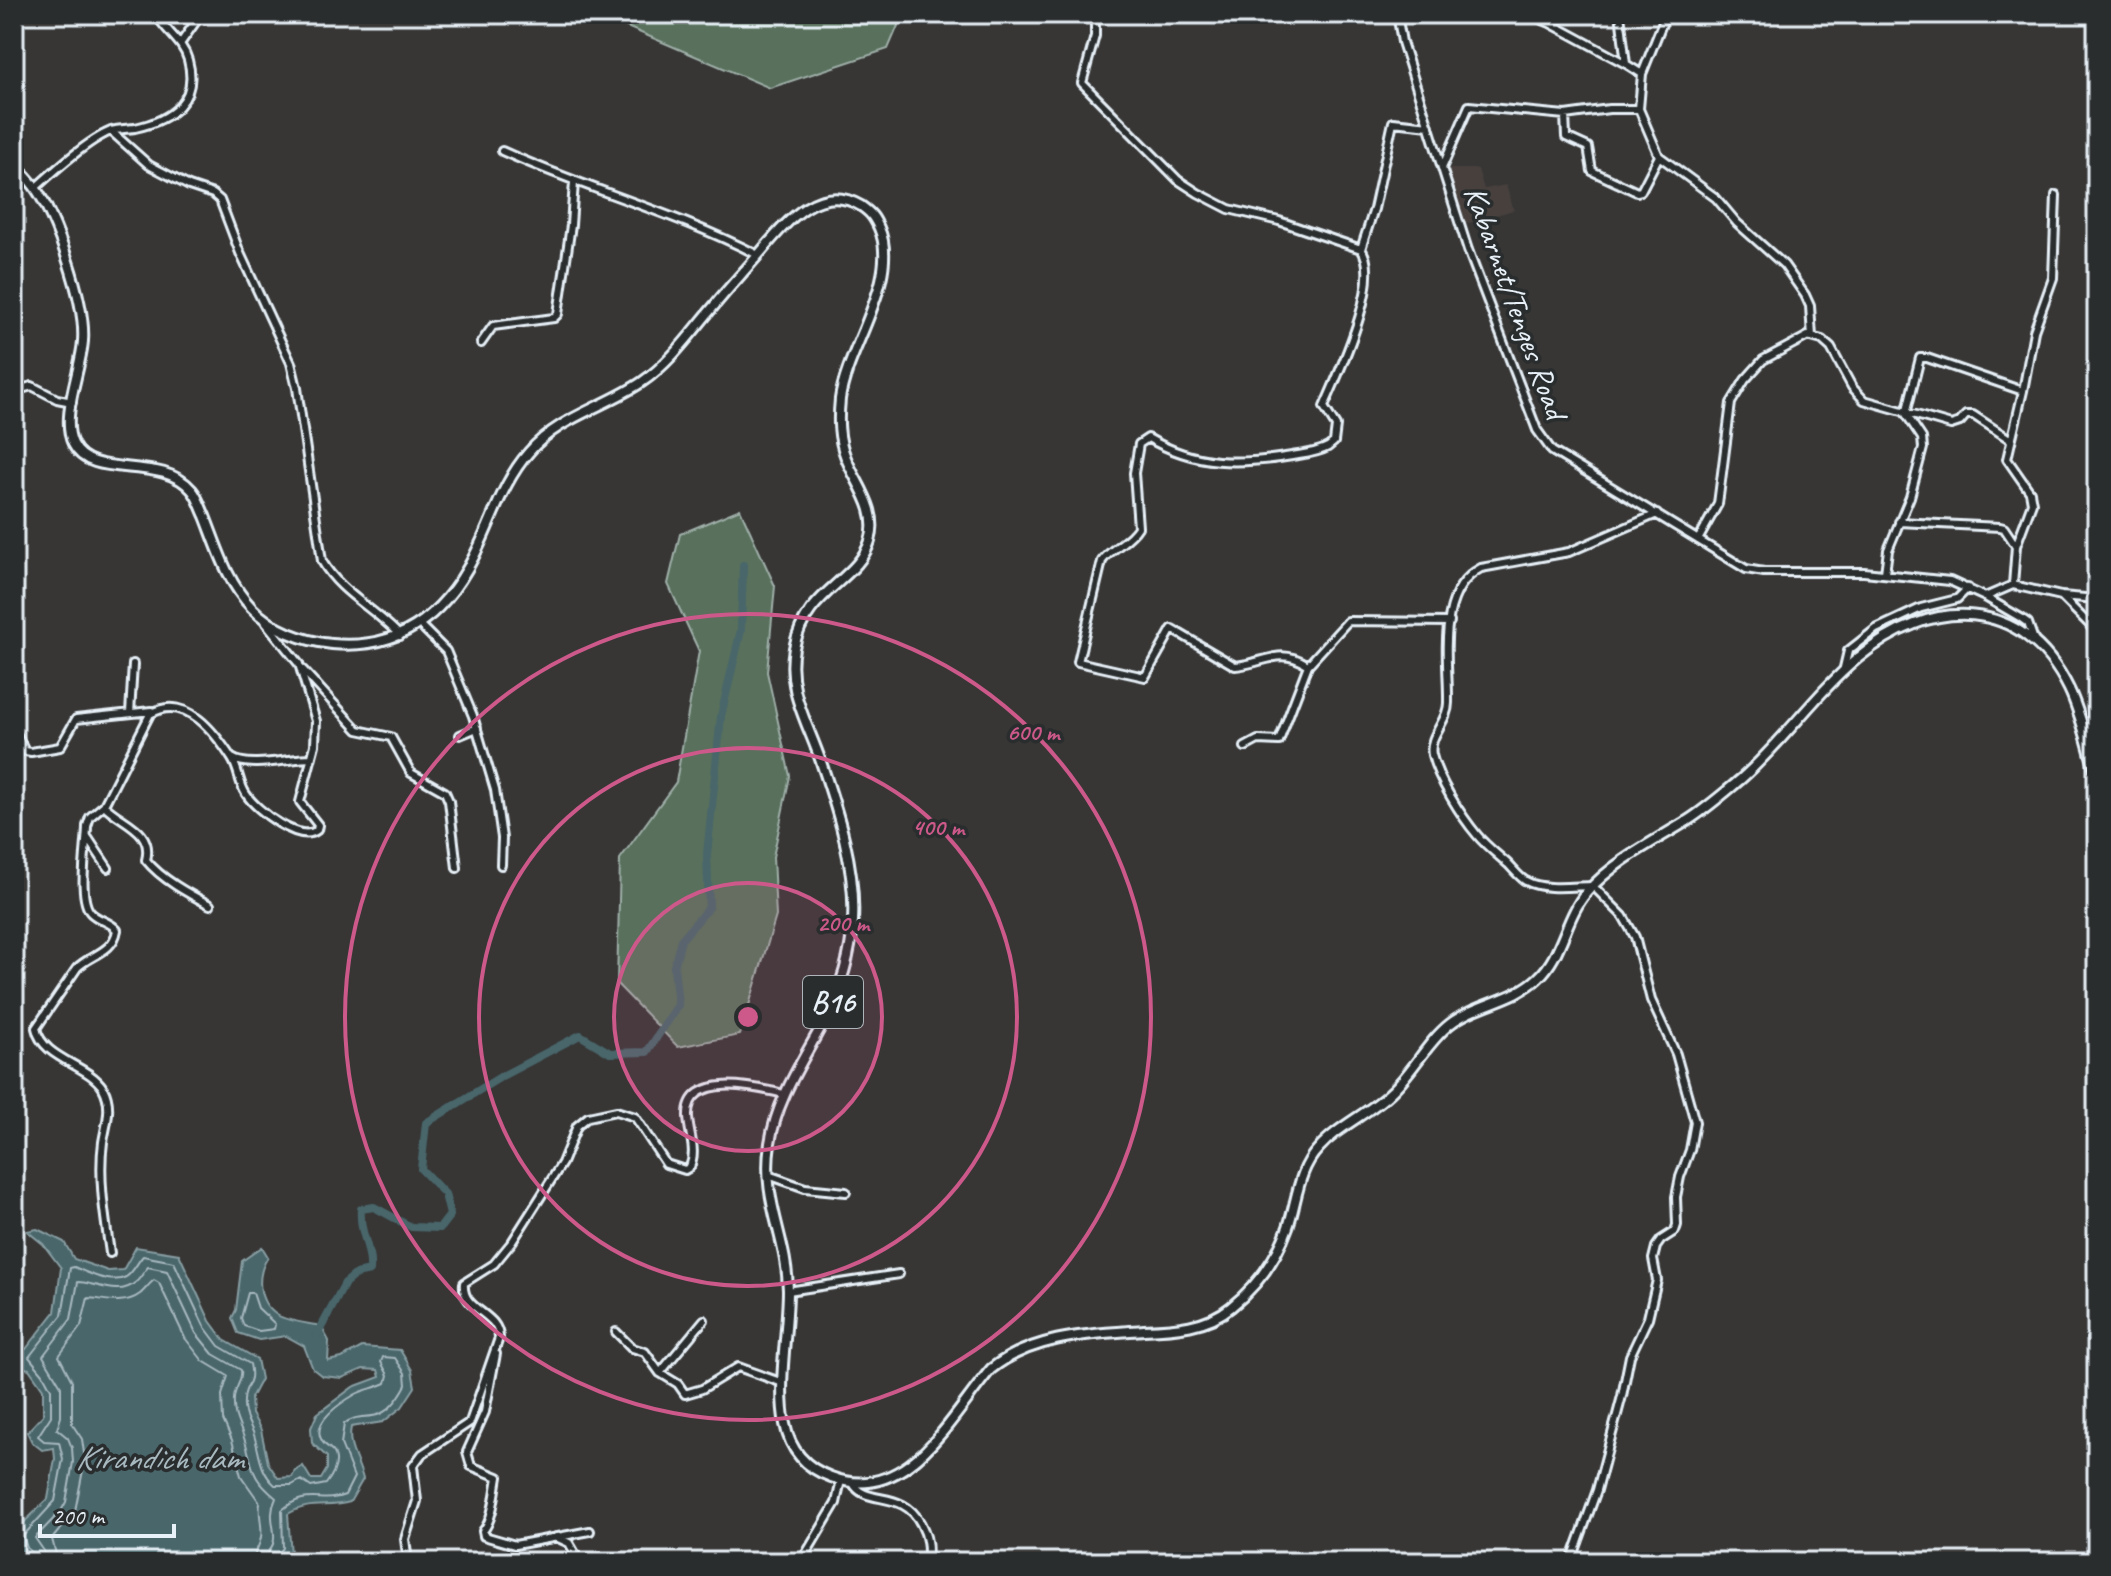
<svg xmlns="http://www.w3.org/2000/svg" width="2111" height="1576" font-family="Caveat,sans-serif">
<rect width="100%" height="100%" fill="#373635"/>
<filter id="ink" filterUnits="userSpaceOnUse"><feTurbulence type="fractalNoise" baseFrequency=".0125" numOctaves="2"/><feDisplacementMap in="SourceGraphic" scale="16" xChannelSelector="R" yChannelSelector="G"/><feConvolveMatrix kernelMatrix="1 2 1 2 8 2 1 2 1" color-interpolation-filters="sRGB"/></filter>
<g filter="url(#ink)">
<path fill="#46403e" d="M 1444,169 L 1478,169 L 1484,189 L 1506,185 L 1514,210 L 1465,224 Z"/>
<path fill="#59705c" stroke="#a0b0aa" stroke-width="2" d="M 505,14 L 903,14 L 888,49 L 770,88 L 620,24 L 510,21 Z
M 740,509 L 775,586 L 767,672 L 790,776 L 773,857 L 776,916 L 740,1035 L 678,1047 L 617,984 L 620,859 L 676,782 L 699,651 L 668,584 L 680,534 Z"/>
<path fill="#48666b" stroke="#889ea3" stroke-width="2" d="M 37,1229 L 64,1242 L 74,1259 L 108,1271 L 123,1270 L 136,1247 L 179,1254 L 210,1321 L 224,1340 L 257,1359 L 261,1379 L 251,1398 L 252,1414 L 261,1430 L 268,1463 L 278,1478 L 292,1477 L 295,1471 L 303,1466 L 311,1479 L 321,1479 L 327,1469 L 327,1457 L 312,1443 L 311,1428 L 317,1414 L 353,1387 L 380,1377 L 378,1370 L 363,1369 L 342,1378 L 322,1376 L 313,1369 L 304,1346 L 286,1336 L 259,1340 L 238,1333 L 232,1318 L 236,1310 L 242,1261 L 262,1247 L 268,1257 C 256,1275 257,1302 277,1315 C 288,1322 308,1323 321,1326 L 329,1341 L 328,1361 L 342,1358 L 362,1347 L 400,1350 L 412,1370 L 415,1387 L 402,1407 L 383,1422 L 351,1427 C 347,1448 358,1459 363,1479 L 350,1502 C 327,1509 311,1500 288,1514 L 291,1555 L 277,1562 L 33,1562 L 19,1553 L 16,1530 L 48,1499 L 55,1459 L 54,1448 L 42,1450 L 32,1442 L 27,1432 L 43,1415 L 43,1389 L 29,1369 L 14,1366 L 14,1348 L 26,1349 L 55,1312 L 61,1268 L 43,1244 L 27,1231 Z"/>
<g fill="none" stroke-linecap="round" stroke-linejoin="round">
<path stroke="#a8b9c0" stroke-width="2" d="M 248,1293 L 253,1293 L 258,1308 L 275,1324 L 274,1329 L 259,1331 L 244,1326 L 241,1318 Z
M 36,1562 L 35,1555 L 27,1548 L 23,1536 L 55,1501 L 63,1459 L 59,1442 L 44,1441 L 38,1436 L 51,1416 L 51,1389 L 43,1374 L 29,1357 L 62,1315 L 70,1268 L 74,1267 C 88,1273 111,1285 126,1277 C 133,1273 138,1261 143,1256 L 174,1262 L 204,1326 L 219,1346 L 250,1364 C 255,1386 244,1383 244,1401 C 243,1413 248,1421 253,1432 C 260,1451 258,1470 275,1485 L 292,1485 L 301,1480 L 311,1487 L 326,1484 C 332,1476 339,1465 335,1455 C 333,1448 325,1447 322,1441 C 310,1422 342,1402 356,1394 C 365,1389 376,1388 386,1383 L 388,1375 L 381,1362 L 383,1357 L 395,1358 L 405,1373 L 406,1385 C 400,1396 392,1409 380,1414 C 368,1419 355,1414 344,1424 L 341,1444 L 354,1477 L 345,1495 C 320,1505 308,1488 282,1510 L 283,1548 L 276,1556 L 275,1562
M 46,1562 L 44,1551 L 35,1538 L 61,1511 L 66,1502 L 73,1462 L 72,1448 L 68,1438 L 57,1429 L 61,1417 L 61,1386 L 43,1356 L 71,1319 L 78,1282 C 95,1282 119,1298 136,1282 C 141,1278 143,1272 148,1267 L 167,1271 L 196,1333 L 213,1354 L 241,1370 C 243,1381 234,1388 234,1399 C 233,1414 238,1422 243,1435 C 255,1468 247,1474 276,1498 C 266,1519 278,1530 273,1544 C 270,1551 266,1553 265,1562
M 58,1562 L 52,1539 L 75,1511 L 85,1460 L 82,1439 L 72,1424 L 72,1381 L 59,1356 L 81,1326 L 88,1298 C 105,1299 124,1306 140,1294 C 145,1290 149,1284 154,1280 L 159,1283 L 185,1338 L 203,1361 L 228,1376 L 222,1395 L 223,1420 L 232,1440 L 241,1476 L 260,1503 C 258,1515 263,1526 261,1537 C 260,1546 254,1552 253,1562"/>
<path stroke="#48666b" stroke-width="8" d="M 317,1335 L 345,1283 L 356,1274 L 370,1271 C 372,1247 359,1235 361,1209 L 374,1207 L 411,1227 L 440,1228 L 450,1215 L 445,1194 L 421,1169 L 426,1123 L 502,1076 L 580,1035 L 610,1053 L 647,1052 L 678,1005 L 674,967 L 681,940 L 709,907 L 707,855 L 721,716 L 741,630 L 743,565"/>
<g stroke="#e8f1f8" stroke-width="12">
<path id="minor" d="M 1095,14 L 1095,36 L 1082,83 L 1178,180 L 1198,193 L 1229,209 L 1279,221 L 1361,249 C 1384,279 1337,376 1324,407 L 1336,426 L 1334,442 L 1328,447 C 1317,453 1304,454 1292,456 C 1239,465 1196,466 1148,438 L 1139,444 L 1134,473 L 1138,527 C 1129,542 1112,547 1102,561 L 1078,662 L 1145,677 L 1172,629 L 1235,666 C 1265,664 1278,646 1308,665
M 1397,14 L 1402,42 L 1468,250 L 1537,430 L 1552,451 L 1746,569 L 1764,572 L 1864,572 L 1950,581 L 1985,597 L 2021,618 L 2028,623 L 2035,643
M 1528,14 L 1550,23 L 1626,64
M 1620,14 L 1626,64 L 1642,74 L 1639,109 L 1659,156 L 1716,198 L 1737,223 L 1784,265 L 1805,295 L 1810,306 L 1812,337
M 180,44 L 201,14
M 1642,74 L 1666,14
M 1565,115 L 1566,137 L 1588,147 L 1592,171 L 1637,192 L 1641,191 L 1659,156
M 111,131 L 149,165 L 189,186 L 213,194 L 220,200 L 240,253 L 291,363 L 297,388 L 322,561 C 340,593 376,609 400,636
M 502,151 C 586,189 676,213 758,255
M 1442,168 L 1469,106 L 1565,115 L 1609,109 L 1639,109
M 35,188 C 54,171 88,140 111,131 C 118,129 127,129 135,128 C 172,120 199,100 188,60 C 183,41 165,31 156,14
M 1361,249 L 1374,209 L 1393,122 L 1429,126
M 481,343 L 493,326 L 554,318 L 558,314 L 571,225 L 574,182
M 14,391 L 32,386 L 57,399 L 72,402
M 1899,522 L 2000,527 L 2004,528 L 2016,546
M 1698,540 L 1718,504 L 1731,403 L 1745,380 L 1763,360 L 1808,336 L 1822,340 L 1831,348 L 1852,387 L 1864,400 L 1951,425 L 1960,422 L 1966,415 L 1973,415 L 2011,440
M 1885,573 L 1888,550 L 1910,497 L 1923,448 L 1922,438 L 1906,414 L 1920,358 L 1927,358 L 2023,391 L 2034,331 L 2053,278 L 2056,195
M 2013,585 L 2016,546 L 2032,503 L 2030,492 L 2007,459 L 2023,391
M 2061,596 L 2089,624 L 2097,636
M 1985,597 L 2013,585 L 2061,596 L 2097,599
M 419,624 L 446,651 L 473,716 L 495,790 L 502,838 L 501,865
M 303,670 L 358,730 L 391,737 L 411,773 L 445,792 L 449,801 L 457,868
M 1843,672 L 1848,651 L 1876,629 L 1921,608 L 1957,599 L 1968,588
M 130,713 L 133,664
M 14,729 L 25,751 L 31,752 L 60,747 L 76,719 L 151,711
M 460,735 L 477,728
M 1245,747 L 1258,740 L 1279,741 L 1308,665 L 1348,621 L 1450,622
M 232,758 C 249,769 290,758 311,758
M 104,805 C 121,823 154,829 146,860 C 161,879 189,894 210,905
M 88,838 L 108,868
M 768,1175 L 805,1188 L 846,1192
M 110,1253 C 105,1218 98,1177 103,1142 C 106,1124 113,1106 103,1088 C 88,1064 42,1059 36,1028 L 77,968 C 91,954 113,953 117,930 C 110,921 99,921 91,913 C 77,899 87,845 87,826 L 90,817 L 104,805 L 150,714 C 186,692 216,734 232,759 C 239,770 239,784 246,794 C 256,810 300,844 317,830 L 318,825 L 300,802 L 315,745 L 316,721 L 299,664 L 266,623
M 788,1291 L 899,1274
M 616,1332 L 632,1348 L 645,1352 L 660,1373 L 678,1384 L 685,1394 L 702,1389 L 738,1367 L 783,1383
M 496,1354 L 485,1412 L 467,1452 L 471,1466 L 498,1477 C 495,1493 493,1520 483,1531 L 484,1536 L 515,1545 L 590,1531
M 660,1373 L 704,1320
M 853,1483 C 865,1507 903,1488 921,1524 C 928,1537 929,1548 927,1562
M 556,1537 L 569,1543 L 580,1562
M 408,1562 L 405,1539 L 417,1501 L 413,1466 L 422,1454 L 470,1422 L 499,1338 C 499,1312 461,1311 464,1283 L 494,1264 L 512,1242 L 562,1163 L 577,1126 L 588,1117 L 616,1111 L 635,1117 L 666,1164 L 685,1170 L 690,1167 C 697,1151 689,1134 688,1117 C 686,1070 759,1088 784,1094
M 801,1562 L 836,1503 L 841,1480
M 1571,1562 L 1597,1490 L 1622,1396 L 1630,1356 L 1648,1318 L 1657,1280 L 1653,1259 L 1656,1247 L 1661,1240 L 1675,1231 L 1677,1225 L 1676,1197 L 1680,1177 L 1690,1150 L 1695,1122 L 1676,1054 L 1651,1000 L 1635,937 L 1623,916 L 1593,886 C 1574,886 1544,891 1526,881 C 1520,878 1514,870 1508,864 C 1498,855 1486,846 1477,835 C 1461,816 1438,779 1432,755 C 1428,735 1448,722 1448,703 C 1449,662 1435,592 1481,568 L 1569,552 L 1657,514"/>
</g>
<g stroke="#e8f1f8" stroke-width="14">
<path id="major" d="M 14,164 C 21,171 28,178 34,186 C 56,217 86,303 83,341 C 81,370 60,417 73,444 C 91,482 161,453 192,490 C 198,497 201,508 205,516 C 218,549 227,582 252,608 C 273,630 303,641 332,644 C 407,651 451,608 480,544 C 495,512 505,479 529,452 C 559,417 605,407 642,382 C 671,362 691,333 714,306 C 726,291 740,276 753,261 C 779,232 815,178 861,206 C 871,213 874,217 879,228 C 901,278 847,348 840,399 C 838,419 838,438 846,458 C 856,484 880,510 870,541 C 858,581 805,591 794,648 C 786,690 808,723 821,762 C 838,812 856,868 853,921 C 851,956 840,990 824,1021 C 803,1061 777,1098 770,1143 C 761,1201 787,1236 788,1290 C 788,1331 777,1385 785,1424 C 790,1450 806,1468 831,1477 C 907,1506 951,1416 991,1369 C 1034,1335 1091,1334 1144,1330 C 1174,1329 1207,1327 1231,1307 C 1257,1286 1277,1258 1288,1227 C 1297,1201 1298,1170 1318,1149 C 1338,1126 1368,1114 1390,1093 C 1413,1072 1427,1042 1450,1024 C 1477,1003 1514,1001 1538,978 C 1563,955 1565,917 1587,892 C 1613,862 1653,842 1687,821 C 1706,809 1723,794 1741,779 C 1783,742 1815,694 1858,658 C 1930,597 2023,595 2069,689 C 2082,716 2088,748 2097,776"/>
</g>
<use href="#minor" stroke="#2a2d2e" stroke-width="6"/>
<use href="#major" stroke="#2a2d2e" stroke-width="8"/>
</g>
</g>
<circle cx="748" cy="1017" r="134" fill="#cd598a" fill-opacity=".12"/>
<g fill="none" stroke="#cd598a" stroke-width="4">
<circle cx="748" cy="1017" r="134"/>
<circle cx="748" cy="1017" r="269"/>
<circle cx="748" cy="1017" r="403"/>
</g>
<g text-anchor="middle" stroke-width="7" stroke-linejoin="round" paint-order="stroke">
<rect fill="#2a2d2e" stroke="#afb6bb" stroke-width="2" x="803" y="976" width="60" height="52" rx="6"/>
<g font-size="30" font-weight="bold" fill="#e8f1f8">
<text x="833" y="1012">B16</text>
</g>
<g font-size="32" fill="#e8f1f8" stroke="#2a2d2e">
<text transform="translate(1516 302) rotate(70)" y="11">Kabarnet/Tenges Road</text>
</g>
<g font-size="34" font-style="italic" fill="#a8b9c0" stroke="#2a2d2e">
<text x="159" y="1469">Kirandich dam</text>
</g>
</g>
<circle cx="748" cy="1017" r="12" fill="#cd598a" stroke="#2a2d2e" stroke-width="4"/>
<g font-size="24" text-anchor="middle" font-weight="bold" fill="#cd598a" stroke="#2a2d2e" stroke-width="7" stroke-linejoin="round" paint-order="stroke">
<text x="1033" y="740">600 m</text>
<text x="938" y="835">400 m</text>
<text x="843" y="931">200 m</text>
</g>
<rect width="2111" height="1576" fill="none" stroke="#2a2d2e" stroke-width="48"/>
<rect x="24" y="24" width="2063" height="1528" fill="none" stroke="#e8f1f8" stroke-width="3" filter="url(#ink)"/>
<path d="M40 1524v12h134v-12" fill="none" stroke="#e8f1f8" stroke-width="4"/>
<text x="52" y="1524" font-size="24" fill="#e8f1f8" stroke="#2a2d2e" stroke-width="6" paint-order="stroke">200 m</text>
</svg>
